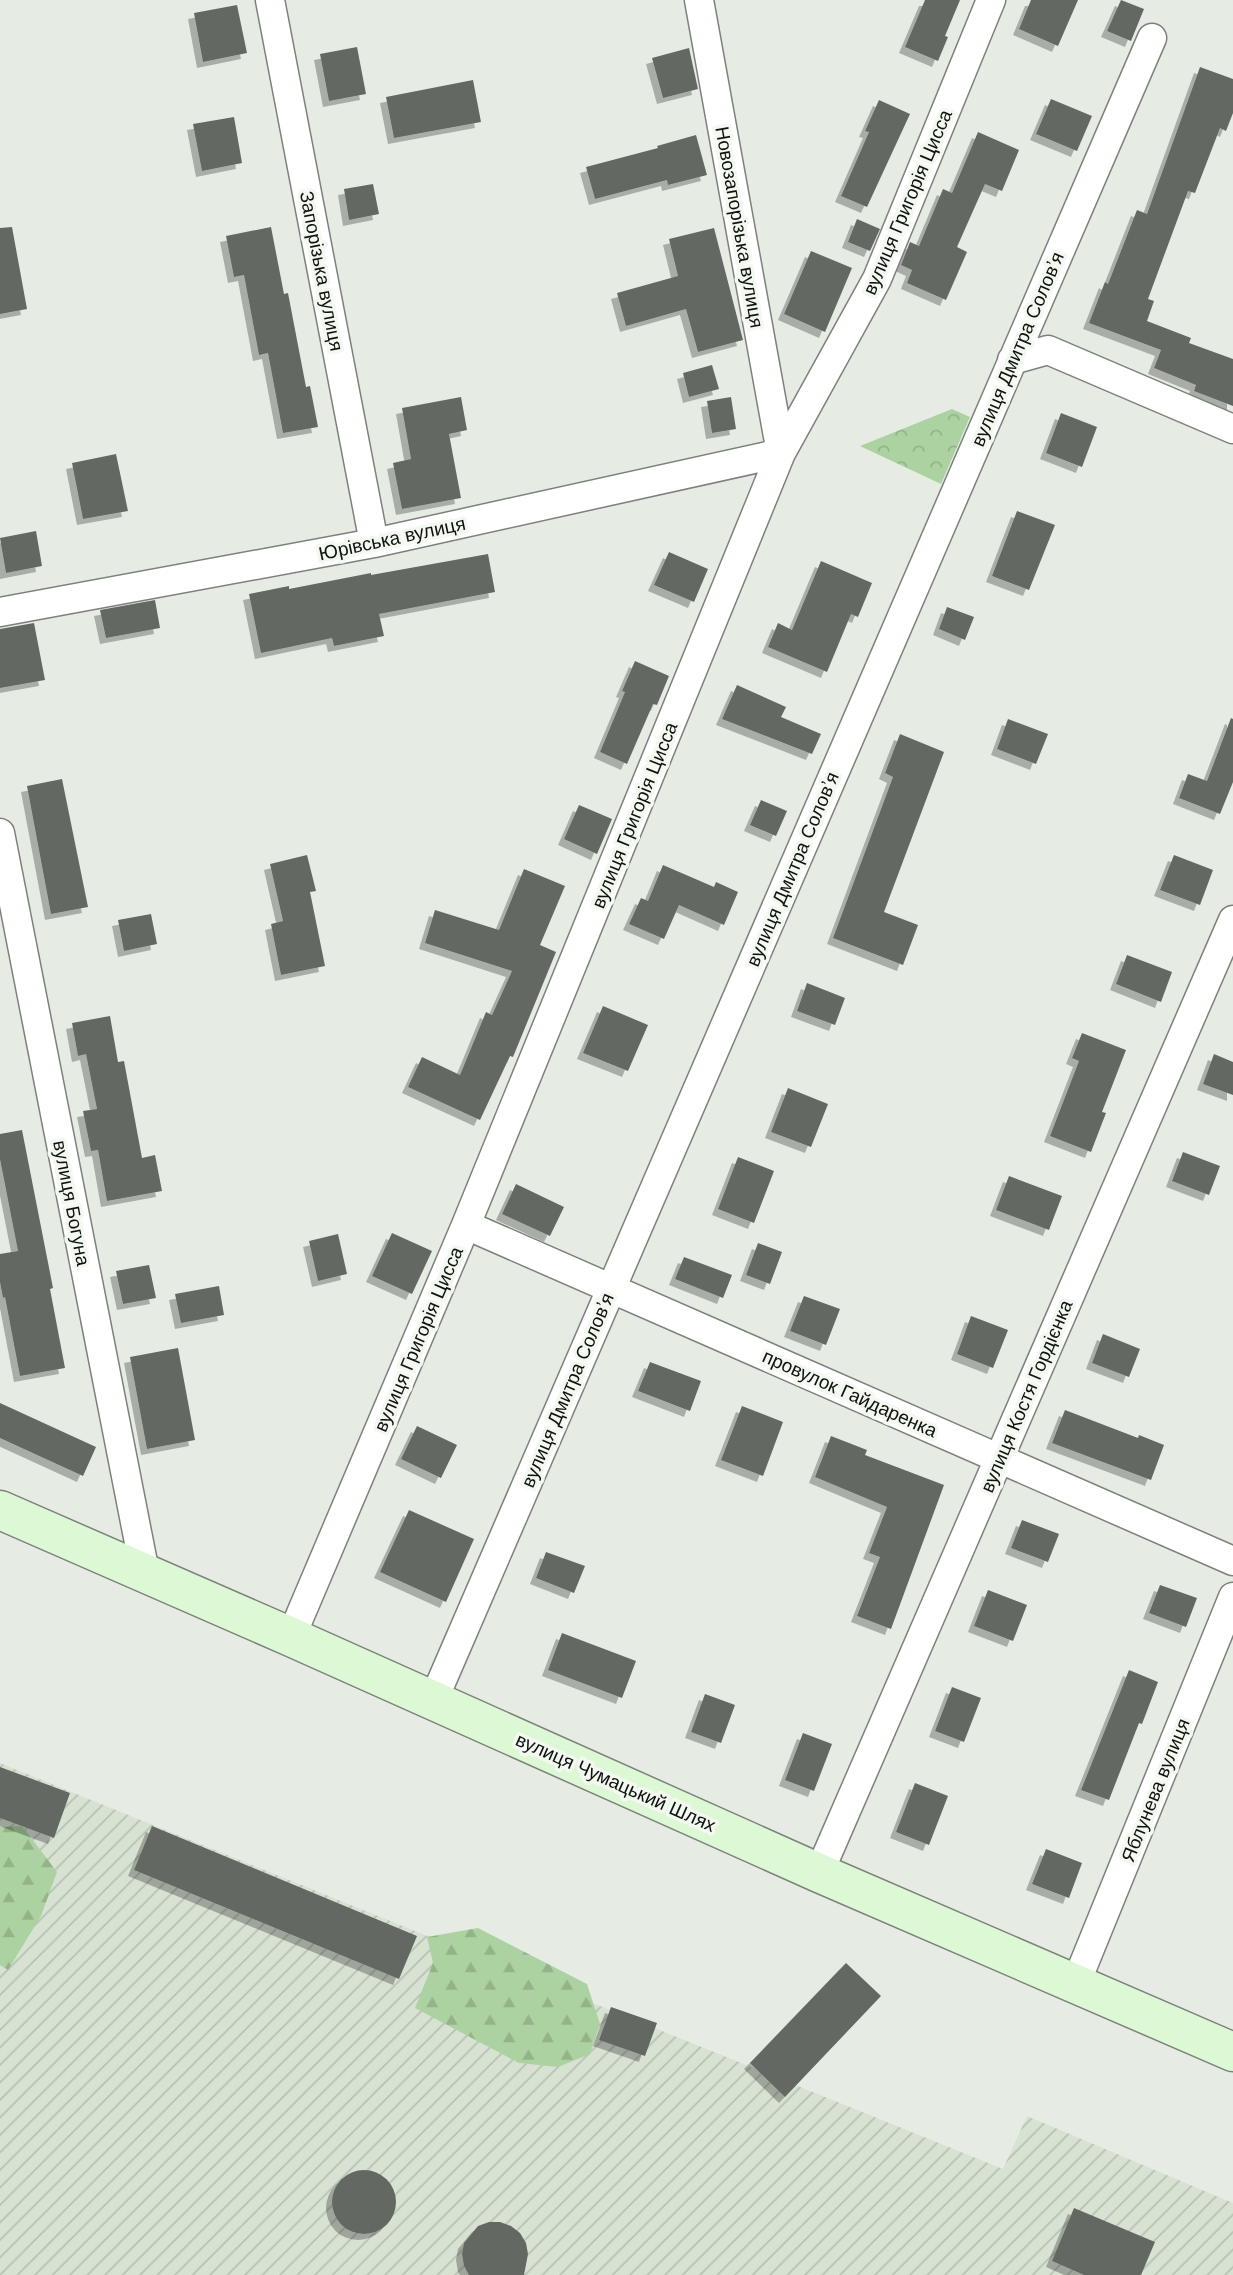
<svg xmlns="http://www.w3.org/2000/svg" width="1233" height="2275" font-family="Helvetica,sans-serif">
<defs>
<pattern id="industrial-furrows" width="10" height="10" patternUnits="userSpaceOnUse" patternTransform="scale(1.75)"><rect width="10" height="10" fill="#d7e2d3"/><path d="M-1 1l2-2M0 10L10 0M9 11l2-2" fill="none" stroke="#b7c1b4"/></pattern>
<pattern id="forest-firs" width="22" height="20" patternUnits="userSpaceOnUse" patternTransform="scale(1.75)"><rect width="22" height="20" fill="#add2a1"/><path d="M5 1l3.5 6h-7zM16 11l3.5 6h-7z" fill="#94b389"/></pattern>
<pattern id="park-crowns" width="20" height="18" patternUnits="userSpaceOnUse" patternTransform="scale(1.75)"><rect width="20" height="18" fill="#add2a1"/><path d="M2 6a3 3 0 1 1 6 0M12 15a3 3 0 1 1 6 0" fill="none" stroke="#94b389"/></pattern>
<filter id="shadow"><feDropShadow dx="-6" dy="6" stdDeviation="0" flood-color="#0004"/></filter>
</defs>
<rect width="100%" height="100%" fill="#e6ece4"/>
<path fill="url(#industrial-furrows)" d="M 0,1763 L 1003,2169 L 1027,2116 L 1233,2203 L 1233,2275 L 0,2275 Z"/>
<path fill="url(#forest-firs)" d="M 22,1826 L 57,1872 L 41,1916 L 8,1970 L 0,1965 L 0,1827 Z
M 478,1928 L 587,1984 L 600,2024 L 590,2054 L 558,2067 L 519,2063 L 415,2008 L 433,1963 L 427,1937 Z"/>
<path fill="url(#park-crowns)" d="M 952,409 L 970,417 L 941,484 L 860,446 Z"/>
<path fill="#646962" filter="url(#shadow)" d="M 925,0 L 960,0 L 945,36 L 948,37 L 938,61 L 905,47 Z
M 1031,0 L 1078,0 L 1058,46 L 1019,29 Z
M 1121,0 L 1144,9 L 1131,41 L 1107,31 Z
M 237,5 L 247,53 L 203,62 L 194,13 Z
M 357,47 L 366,94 L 329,101 L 320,54 Z
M 689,48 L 698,89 L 663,98 L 652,58 Z
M 1200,67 L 1233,79 L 1233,113 L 1226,131 L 1220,128 L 1195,193 L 1188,191 L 1148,299 L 1154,301 L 1147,321 L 1191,338 L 1189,343 L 1233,359 L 1233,406 L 1194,391 L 1196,385 L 1154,368 L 1161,350 L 1089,323 L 1105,282 L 1108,284 L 1137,210 L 1147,214 Z
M 473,80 L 481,122 L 394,138 L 386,97 Z
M 1051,99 L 1092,116 L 1077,151 L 1036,134 Z
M 879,100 L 910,114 L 867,207 L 841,196 L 869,132 L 865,131 Z
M 234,117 L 242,163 L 202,171 L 193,124 Z
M 978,132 L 1019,150 L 1002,191 L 985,184 L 957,247 L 967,252 L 946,300 L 907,283 L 912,270 L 901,265 L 910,242 L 919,246 L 943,189 L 952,193 Z
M 696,135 L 707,175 L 668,185 L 667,180 L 595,199 L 586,167 L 658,148 L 657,146 Z
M 373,184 L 379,214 L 349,220 L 344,189 Z
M 857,219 L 880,229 L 870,251 L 848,242 Z
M 12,227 L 27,309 L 0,314 L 0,228 Z
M 271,227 L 284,294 L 288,293 L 306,387 L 310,386 L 318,427 L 283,433 L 268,353 L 259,355 L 244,275 L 234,277 L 226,236 Z
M 714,228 L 743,340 L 698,352 L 686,309 L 626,326 L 617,293 L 678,276 L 669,239 Z
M 811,251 L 852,268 L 825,332 L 784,314 Z
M 712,365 L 719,389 L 689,397 L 683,373 Z
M 461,397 L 467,430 L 449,434 L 461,498 L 402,509 L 393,463 L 411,459 L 402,408 Z
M 731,397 L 736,429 L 712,433 L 707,401 Z
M 1061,413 L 1097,427 L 1082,467 L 1046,453 Z
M 116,454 L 128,511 L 83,519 L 72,463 Z
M 1017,511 L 1055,525 L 1029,590 L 992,576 Z
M 36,531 L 42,566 L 6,573 L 0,538 Z
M 669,552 L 708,569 L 694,602 L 654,585 Z
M 488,554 L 495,592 L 379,614 L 384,636 L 334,646 L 332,638 L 261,653 L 249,594 L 289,586 L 289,589 L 371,573 L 371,575 Z
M 821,561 L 872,583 L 858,617 L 851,614 L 827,672 L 768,647 L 778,623 L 792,630 Z
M 155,600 L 160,628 L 106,638 L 100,610 Z
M 947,607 L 974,617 L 965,640 L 939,629 Z
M 34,623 L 45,680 L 0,688 L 0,629 Z
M 635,661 L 669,676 L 657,705 L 653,704 L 627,764 L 600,752 L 625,692 L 622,691 Z
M 737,685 L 786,707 L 781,717 L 821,734 L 812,754 L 722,719 Z
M 1231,718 L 1233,719 L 1233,782 L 1220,814 L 1179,798 L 1188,774 L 1207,781 Z
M 1008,719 L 1048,734 L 1036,764 L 997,749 Z
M 900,734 L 944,752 L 884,912 L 918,925 L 903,965 L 833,938 L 893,777 L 885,773 Z
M 62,779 L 88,907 L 51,914 L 27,786 Z
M 761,800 L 787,811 L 776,836 L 750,825 Z
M 579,805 L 612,819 L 597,854 L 564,839 Z
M 307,855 L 316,891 L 310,892 L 325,966 L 281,975 L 271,924 L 283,921 L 270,864 Z
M 1174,855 L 1213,870 L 1200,905 L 1160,890 Z
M 663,865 L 714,887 L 716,882 L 738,892 L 724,925 L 679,905 L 664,939 L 629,924 L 641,898 L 648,901 Z
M 524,869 L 565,886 L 540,945 L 556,952 L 513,1057 L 510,1056 L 480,1120 L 408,1087 L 422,1057 L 460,1075 L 486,1012 L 492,1015 L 512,971 L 425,943 L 435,910 L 499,930 Z
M 151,914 L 157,944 L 124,951 L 118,920 Z
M 1127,955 L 1172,972 L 1161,1002 L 1116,984 Z
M 807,983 L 845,998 L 835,1025 L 797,1011 Z
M 603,1006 L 648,1025 L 628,1071 L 583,1053 Z
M 110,1016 L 118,1062 L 124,1061 L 142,1158 L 155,1155 L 162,1191 L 107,1201 L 98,1150 L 91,1151 L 83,1111 L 97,1109 L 86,1054 L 78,1056 L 72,1023 Z
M 1082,1033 L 1126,1050 L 1102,1112 L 1106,1113 L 1091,1152 L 1050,1136 L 1079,1061 L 1072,1058 Z
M 1214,1054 L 1233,1062 L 1233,1095 L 1203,1084 Z
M 788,1088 L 828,1104 L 811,1147 L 771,1132 Z
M 22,1130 L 53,1288 L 50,1289 L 65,1368 L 20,1376 L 5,1297 L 3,1298 L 0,1282 L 0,1254 L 18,1251 L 0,1159 L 0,1134 Z
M 1183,1152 L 1220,1166 L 1209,1195 L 1172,1181 Z
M 738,1157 L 774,1171 L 754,1223 L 718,1209 Z
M 1009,1176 L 1062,1196 L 1049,1230 L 996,1210 Z
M 516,1184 L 564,1207 L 550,1236 L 502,1214 Z
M 392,1233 L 432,1251 L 412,1294 L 372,1276 Z
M 338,1234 L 347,1274 L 318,1281 L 309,1241 Z
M 758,1243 L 782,1252 L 770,1284 L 746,1275 Z
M 684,1257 L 732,1275 L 723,1298 L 675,1279 Z
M 149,1265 L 156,1298 L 123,1304 L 116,1271 Z
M 219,1286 L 224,1315 L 181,1323 L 175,1294 Z
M 804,1296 L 840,1309 L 826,1345 L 790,1331 Z
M 971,1316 L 1008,1330 L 993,1368 L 957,1354 Z
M 1103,1334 L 1140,1349 L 1129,1377 L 1092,1363 Z
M 178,1348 L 195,1440 L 147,1449 L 130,1357 Z
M 650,1362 L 701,1381 L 690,1411 L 638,1391 Z
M 0,1403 L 96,1447 L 83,1476 L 0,1438 Z
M 742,1406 L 783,1422 L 763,1476 L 721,1460 Z
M 1065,1410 L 1138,1438 L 1139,1435 L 1164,1445 L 1151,1480 L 1052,1443 Z
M 417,1426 L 457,1445 L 441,1478 L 401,1459 Z
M 831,1436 L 867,1450 L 865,1455 L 944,1485 L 891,1629 L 857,1616 L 880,1557 L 869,1553 L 887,1507 L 815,1477 Z
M 409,1510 L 474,1539 L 446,1602 L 380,1572 Z
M 1022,1520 L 1059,1534 L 1048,1562 L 1011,1548 Z
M 546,1552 L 585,1566 L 574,1593 L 536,1578 Z
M 1160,1585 L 1197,1598 L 1186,1627 L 1149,1613 Z
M 988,1590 L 1027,1605 L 1013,1641 L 974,1626 Z
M 562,1633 L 636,1661 L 622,1698 L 548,1670 Z
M 1129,1670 L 1158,1682 L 1142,1724 L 1139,1723 L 1109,1800 L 1081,1790 Z
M 952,1687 L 981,1698 L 964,1742 L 935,1731 Z
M 705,1694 L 735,1705 L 721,1743 L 691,1732 Z
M 803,1733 L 832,1744 L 814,1791 L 785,1780 Z
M 0,1767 L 70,1793 L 54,1838 L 0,1818 Z
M 915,1783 L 948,1796 L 929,1845 L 896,1832 Z
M 152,1826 L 417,1936 L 399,1979 L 134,1870 Z
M 1046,1849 L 1082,1863 L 1069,1898 L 1032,1884 Z
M 846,1963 L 881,1996 L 785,2097 L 750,2063 Z
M 611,2007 L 657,2023 L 645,2056 L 599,2040 Z
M332 2202a32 32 0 1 1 64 0a32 32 0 1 1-64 0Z
M 1074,2208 L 1155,2242 L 1141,2275 L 1084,2275 L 1052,2261 Z
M 489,2222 L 500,2222 L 511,2226 L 520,2233 L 526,2243 L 528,2254 L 524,2275 L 469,2275 L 464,2266 L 462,2254 L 464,2243 L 478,2226 Z"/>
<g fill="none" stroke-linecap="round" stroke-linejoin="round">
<g stroke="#7c827b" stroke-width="31">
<path id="minor" d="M 270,0 L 374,543
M 1012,360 L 1048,350 L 1233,429
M 0,612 L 374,543 L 781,453 L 699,0
M 0,833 L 145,1573
M 466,1225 L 1233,1561
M 291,1637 L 466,1225 L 781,453 L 877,279 L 991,0
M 433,1701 L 1152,38
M 819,1873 L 1233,920
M 1076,1983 L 1233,1597"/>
</g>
<g stroke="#7c827b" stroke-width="41">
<path id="secondary" d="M 0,1510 L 291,1637 L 819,1873 L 1233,2052"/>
</g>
<use href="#minor" stroke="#fff" stroke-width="28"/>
<use href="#secondary" stroke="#ddf8d4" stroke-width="38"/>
</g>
<g text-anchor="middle" stroke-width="7" stroke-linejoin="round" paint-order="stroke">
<g font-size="19" fill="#0f120f" stroke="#f3f9f1">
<text transform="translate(907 202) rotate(-67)" y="7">вулиця Григорія Цисса</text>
<text transform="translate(740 227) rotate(80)" y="7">Новозапорізька вулиця</text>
<text transform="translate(322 271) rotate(79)" y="7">Запорізька вулиця</text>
<text transform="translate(1017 349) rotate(-67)" y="7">вулиця Дмитра Соловʼя</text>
<text transform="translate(392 538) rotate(-12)" y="7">Юрівська вулиця</text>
<text transform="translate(634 815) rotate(-68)" y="7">вулиця Григорія Цисса</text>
<text transform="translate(792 869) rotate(-67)" y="7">вулиця Дмитра Соловʼя</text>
<text transform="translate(72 1203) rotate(79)" y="7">вулиця Богуна</text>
<text transform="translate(418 1339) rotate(-67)" y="7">вулиця Григорія Цисса</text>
<text transform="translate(567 1390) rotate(-67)" y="7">вулиця Дмитра Соловʼя</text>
<text transform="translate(850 1393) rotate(24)" y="7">провулок Гайдаренка</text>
<text transform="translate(1026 1396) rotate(-67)" y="7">вулиця Костя Гордієнка</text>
<text transform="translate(616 1782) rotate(24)" y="7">вулиця Чумацький Шлях</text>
<text transform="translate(1155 1790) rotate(-68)" y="7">Яблунева вулиця</text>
</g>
</g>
</svg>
